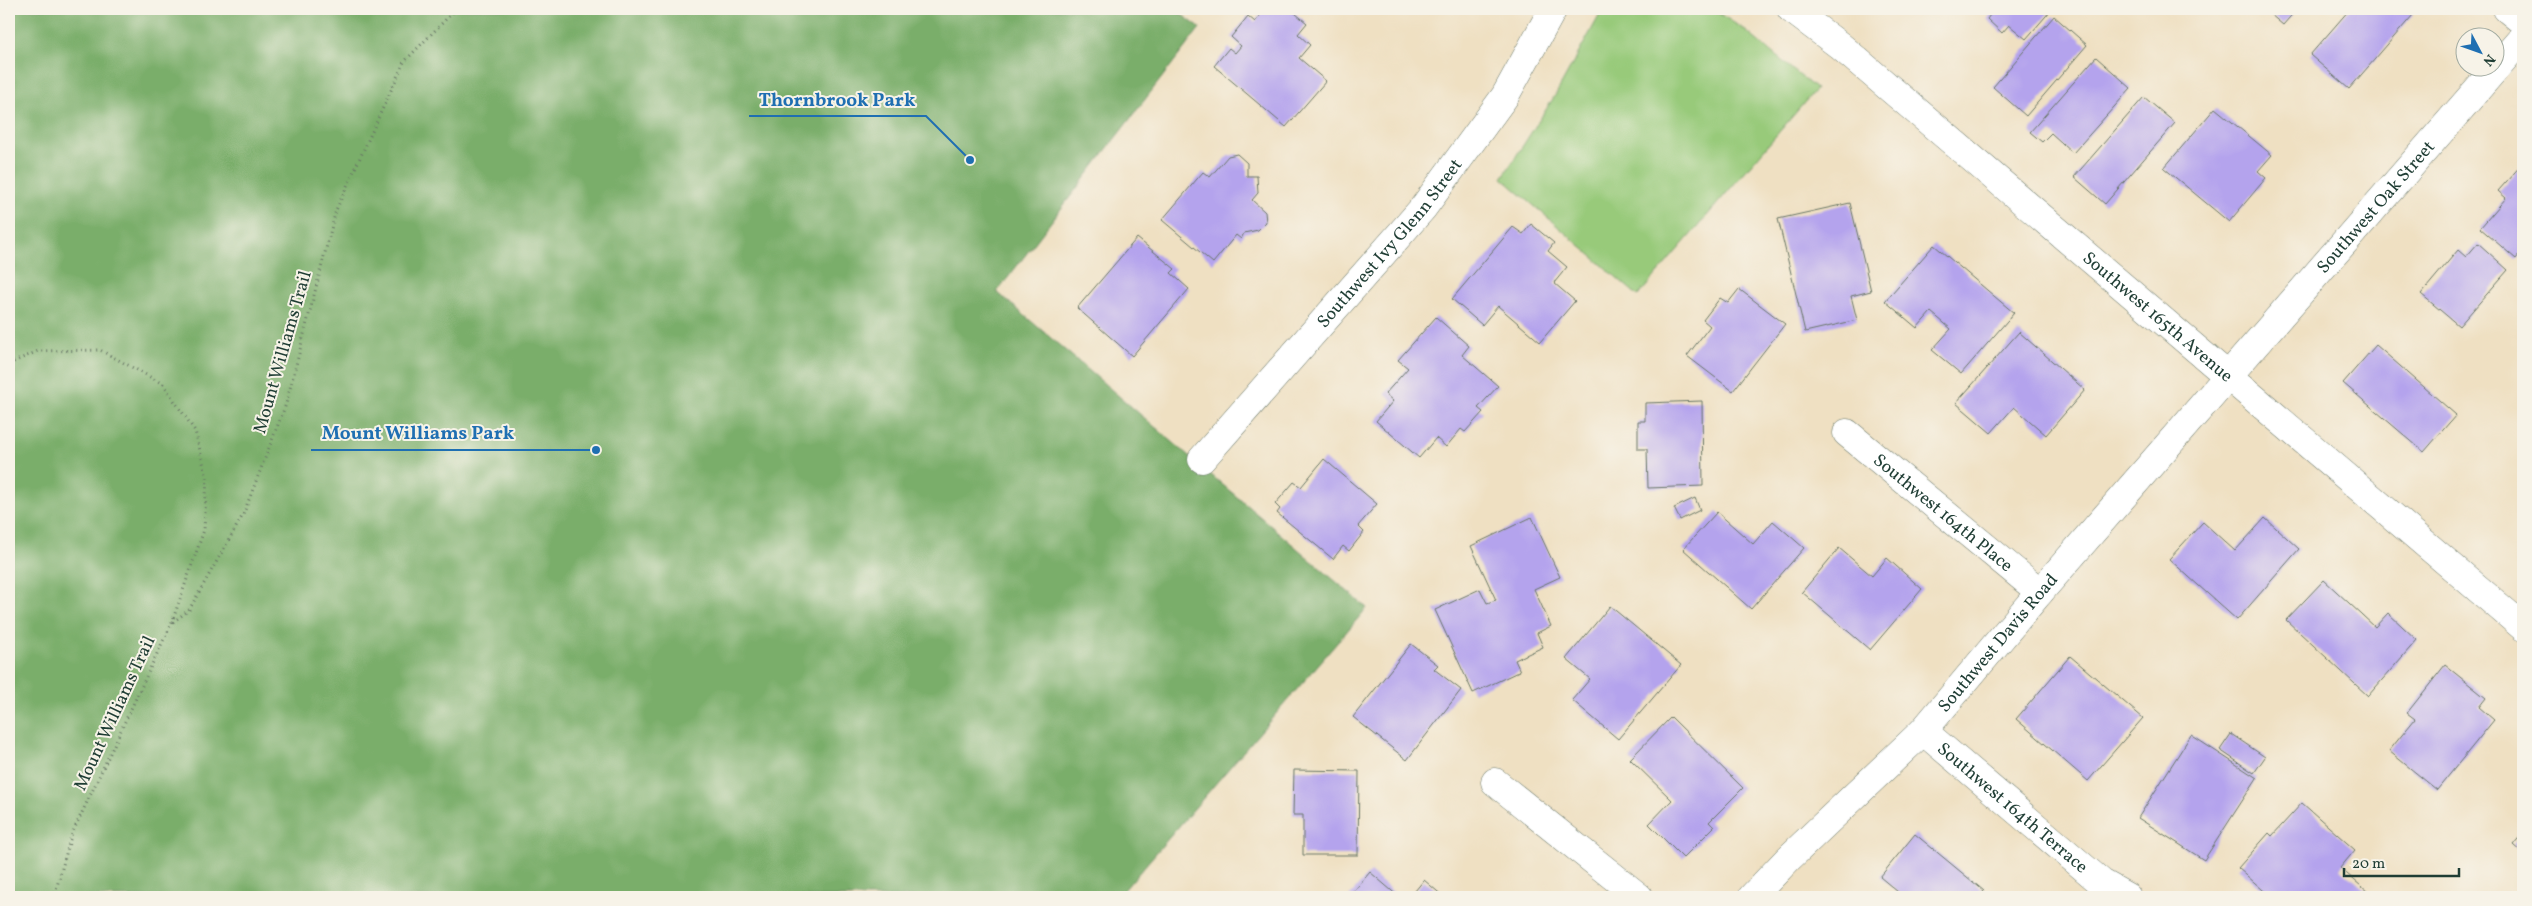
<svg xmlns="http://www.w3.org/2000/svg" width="2532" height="906" font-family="Vollkorn,serif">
<rect width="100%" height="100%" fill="#f7f3e8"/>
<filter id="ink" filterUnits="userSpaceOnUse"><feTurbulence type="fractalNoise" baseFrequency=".02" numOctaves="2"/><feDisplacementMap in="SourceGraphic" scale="10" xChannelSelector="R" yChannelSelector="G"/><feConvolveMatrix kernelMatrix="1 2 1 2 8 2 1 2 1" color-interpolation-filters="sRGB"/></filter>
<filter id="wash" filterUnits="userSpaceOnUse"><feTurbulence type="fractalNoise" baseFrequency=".0096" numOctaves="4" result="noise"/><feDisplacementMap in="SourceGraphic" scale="20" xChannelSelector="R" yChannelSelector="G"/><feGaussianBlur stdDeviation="1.12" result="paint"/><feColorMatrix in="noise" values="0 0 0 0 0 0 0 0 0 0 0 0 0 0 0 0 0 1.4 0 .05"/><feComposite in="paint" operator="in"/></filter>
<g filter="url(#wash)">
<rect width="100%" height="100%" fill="#efe0c2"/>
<path fill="#98ca7a" stroke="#5c8457" d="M 1603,9 L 1712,9 L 1742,28 L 1816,89 L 1638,296 L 1502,178 L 1556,94 Z"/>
<path fill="#7aae6a" stroke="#4c764f" d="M 9,9 L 1174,9 L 1200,28 L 997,292 L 1367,608 L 1118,897 L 9,897 Z"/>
<g id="blocks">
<path fill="#b4a3ed" d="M 1265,9 L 1290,9 L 1307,23 L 1298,34 L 1310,45 L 1299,58 L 1326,81 L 1286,127 L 1214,66 L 1229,48 L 1235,53 L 1241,46 L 1231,37 L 1248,16 L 1255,22 Z
M 1991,9 L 2052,9 L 2026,39 L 2009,25 L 2002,33 L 1987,19 L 1993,11 Z
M 2264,9 L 2297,9 L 2283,25 Z
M 2350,9 L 2406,9 L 2413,15 L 2349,89 L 2310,55 Z
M 2054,16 L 2087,45 L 2026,116 L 1993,87 Z
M 2096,57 L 2131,88 L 2073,153 L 2051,133 L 2042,142 L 2030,132 Z
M 2144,97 L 2175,123 L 2105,204 L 2074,177 Z
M 2215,108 L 2272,155 L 2258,171 L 2266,178 L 2229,222 L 2164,168 Z
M 1237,154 L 1247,163 L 1247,176 L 1257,176 L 1258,193 L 1252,200 L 1265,212 L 1266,222 L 1258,230 L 1244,233 L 1241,239 L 1236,235 L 1213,263 L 1162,220 L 1203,172 L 1210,177 L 1228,156 Z
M 2523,163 L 2523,250 L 2516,259 L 2480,228 L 2506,198 L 2498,191 Z
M 1850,203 L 1871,291 L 1851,296 L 1857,320 L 1805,332 L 1778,219 Z
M 1531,224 L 1554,243 L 1548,251 L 1567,267 L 1554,283 L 1575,301 L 1540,342 L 1498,306 L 1482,325 L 1452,299 L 1513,227 L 1523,234 Z
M 1137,238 L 1175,269 L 1171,273 L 1189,289 L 1132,356 L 1077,308 Z
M 2478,243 L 2508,270 L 2459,326 L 2421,294 L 2458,250 L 2466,257 Z
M 1934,245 L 2014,313 L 1961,374 L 1932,350 L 1951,329 L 1931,312 L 1917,328 L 1885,301 Z
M 1739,289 L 1785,324 L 1733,391 L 1687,356 L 1710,326 L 1703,320 L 1720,298 L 1728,303 Z
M 1436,317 L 1469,346 L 1462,355 L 1498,386 L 1478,408 L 1483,412 L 1465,432 L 1461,429 L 1446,447 L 1436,438 L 1419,458 L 1376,421 L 1393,401 L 1385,394 L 1408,368 L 1398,360 Z
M 2019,332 L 2085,390 L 2046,435 L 2014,407 L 1991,433 L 1956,403 Z
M 2376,345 L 2456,415 L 2424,452 L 2343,383 Z
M 1702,401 L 1703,486 L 1648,488 L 1647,449 L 1638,449 L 1638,421 L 1645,421 L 1645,403 Z
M 1324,459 L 1377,504 L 1358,526 L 1364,532 L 1349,551 L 1343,546 L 1333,559 L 1277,513 L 1280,509 L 1275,504 L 1294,482 L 1301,487 Z
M 1695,498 L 1700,510 L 1680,520 L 1674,508 Z
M 1717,512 L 1753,544 L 1773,521 L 1804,548 L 1751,609 L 1683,549 Z
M 1532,517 L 1560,577 L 1534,589 L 1551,626 L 1537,633 L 1543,647 L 1515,660 L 1520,671 L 1473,693 L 1435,610 L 1480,589 L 1487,603 L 1496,600 L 1471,546 Z
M 2265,518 L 2299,549 L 2237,620 L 2169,559 L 2203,522 L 2235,551 Z
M 1839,548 L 1872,576 L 1887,558 L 1922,589 L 1870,650 L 1802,592 Z
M 2324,580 L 2375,627 L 2388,613 L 2417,640 L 2368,696 L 2286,620 Z
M 1610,606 L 1681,665 L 1618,739 L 1572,700 L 1590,679 L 1566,659 Z
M 1411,644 L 1438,665 L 1434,669 L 1461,690 L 1407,760 L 1353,717 Z
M 2070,656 L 2143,718 L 2088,781 L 2016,719 Z
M 2445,665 L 2486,698 L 2479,707 L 2494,720 L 2437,790 L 2389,751 L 2415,719 L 2407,713 Z
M 1671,717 L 1743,788 L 1709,822 L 1714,827 L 1683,858 L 1649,824 L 1672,800 L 1630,759 Z
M 2231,734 L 2265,757 L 2254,773 L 2220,750 Z
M 2191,735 L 2257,778 L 2204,860 L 2138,818 Z
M 1294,770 L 1359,771 L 1358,855 L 1303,855 L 1303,815 L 1293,815 Z
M 2302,803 L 2355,850 L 2340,868 L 2368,892 L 2363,897 L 2294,897 L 2289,893 L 2284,897 L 2271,897 L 2238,868 L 2269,833 L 2272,836 Z
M 1915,834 L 1984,891 L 1979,897 L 1904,897 L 1880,877 Z
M 2523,834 L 2523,853 L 2514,845 Z
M 1370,872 L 1399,897 L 1349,897 Z
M 1424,880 L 1444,897 L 1410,897 Z"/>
</g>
</g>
<g filter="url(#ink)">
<use href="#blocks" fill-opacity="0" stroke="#687666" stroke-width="1"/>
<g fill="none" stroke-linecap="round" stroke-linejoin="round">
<g stroke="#687666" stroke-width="29">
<g id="minor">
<path id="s1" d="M 1791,9 L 1839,45 L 2523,627"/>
<path d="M 2507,9 L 2523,22"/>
<path id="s2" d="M 1847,433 L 2040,592"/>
<path id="s3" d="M 1202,459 L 1423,208 L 1505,96 L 1553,9"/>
<path id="s4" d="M 1923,731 L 2102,883 L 2127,897"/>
<path d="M 1495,782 L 1639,897"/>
<path id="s5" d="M 1752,897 L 1788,859 L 1923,731 L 2040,592 L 2523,37"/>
</g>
</g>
<path stroke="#687666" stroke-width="3" stroke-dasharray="1 4" stroke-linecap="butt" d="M 9,364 L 38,351 L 100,350 L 163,384 L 195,431 L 207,478 L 204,530 L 172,622 L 71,836 L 54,897
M 173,622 L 189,610 L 243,515 L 286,404 L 336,210 L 404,62 L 456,9"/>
<use href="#minor" stroke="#fff" stroke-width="28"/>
</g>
</g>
<g text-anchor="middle" stroke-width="4" stroke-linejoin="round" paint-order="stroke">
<g font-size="18" fill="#1f3d34" stroke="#f7f3e8">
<text dy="6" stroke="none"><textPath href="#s5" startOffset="931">Southwest Oak Street</textPath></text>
<text dy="6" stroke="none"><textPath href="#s3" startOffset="286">Southwest Ivy Glenn Street</textPath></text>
<text dy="6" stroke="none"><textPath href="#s1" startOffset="479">Southwest 165th Avenue</textPath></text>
<text transform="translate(282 352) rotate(-74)" y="6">Mount Williams Trail</text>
<text dy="6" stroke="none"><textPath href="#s2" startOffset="125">Southwest 164th Place</textPath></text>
<text dy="6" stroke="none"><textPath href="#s5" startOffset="354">Southwest Davis Road</textPath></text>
<text transform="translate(114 713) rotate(-65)" y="6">Mount Williams Trail</text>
<text dy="6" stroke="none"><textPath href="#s4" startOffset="118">Southwest 164th Terrace</textPath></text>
</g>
</g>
<path fill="none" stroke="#1f6fb2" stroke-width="2" d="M970 160L926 116H749M596 450L524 450H311"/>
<g fill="#1f6fb2" stroke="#f7f3e8" stroke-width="2">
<circle cx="970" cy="160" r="5"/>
<circle cx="596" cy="450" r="5"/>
</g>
<g font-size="19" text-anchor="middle" font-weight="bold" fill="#1f6fb2" stroke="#f7f3e8" stroke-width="4" stroke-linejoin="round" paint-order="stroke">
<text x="837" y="106">Thornbrook Park</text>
<text x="418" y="439">Mount Williams Park</text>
</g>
<rect width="2532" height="906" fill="none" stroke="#f7f3e8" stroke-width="30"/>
<g transform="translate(2480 52) rotate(131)"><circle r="24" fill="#f7f3e8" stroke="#a1aaa0"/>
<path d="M0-4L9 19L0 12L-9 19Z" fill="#1f6fb2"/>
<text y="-8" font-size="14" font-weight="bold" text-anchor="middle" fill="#1f3d34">N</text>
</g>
<path d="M2344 868v8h115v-8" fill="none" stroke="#1f3d34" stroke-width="2.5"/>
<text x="2352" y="868" font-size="15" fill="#1f3d34" stroke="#f7f3e8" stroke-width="4" paint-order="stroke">20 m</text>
</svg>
